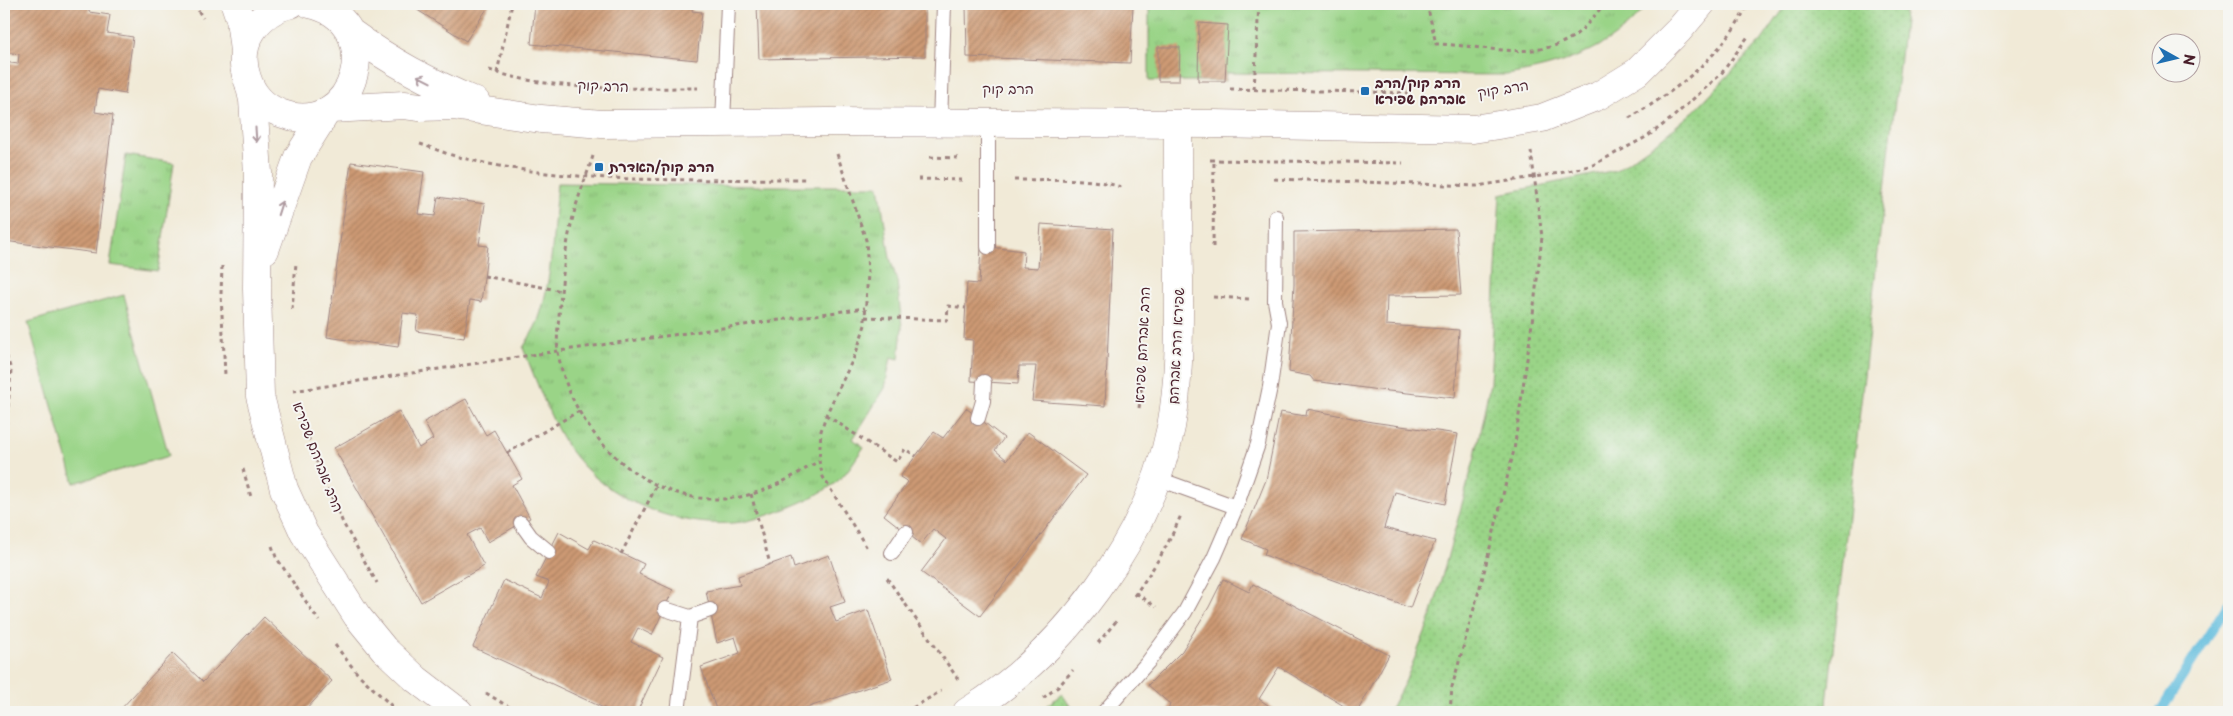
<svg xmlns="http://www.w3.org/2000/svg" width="2233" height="716" font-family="'Playpen Sans','Playpen Sans Hebrew',sans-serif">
<defs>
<pattern id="grass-dots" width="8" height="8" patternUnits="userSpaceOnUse" patternTransform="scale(1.25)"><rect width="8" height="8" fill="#9ad487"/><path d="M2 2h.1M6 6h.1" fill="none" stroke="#86b675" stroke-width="1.8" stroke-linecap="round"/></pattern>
<pattern id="park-tufts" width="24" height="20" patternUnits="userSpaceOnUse" patternTransform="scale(1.25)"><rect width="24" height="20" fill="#9ad487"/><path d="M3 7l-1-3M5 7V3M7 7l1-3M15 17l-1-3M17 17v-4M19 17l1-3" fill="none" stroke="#86b675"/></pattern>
<pattern id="building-hatch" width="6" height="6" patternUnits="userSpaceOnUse" patternTransform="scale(1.25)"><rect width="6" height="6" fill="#cd9a74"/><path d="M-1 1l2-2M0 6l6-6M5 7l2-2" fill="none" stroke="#a87d5f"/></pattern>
</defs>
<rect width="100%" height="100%" fill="#f6f6f2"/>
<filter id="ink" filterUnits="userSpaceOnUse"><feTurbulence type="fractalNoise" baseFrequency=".02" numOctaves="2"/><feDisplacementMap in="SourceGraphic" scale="10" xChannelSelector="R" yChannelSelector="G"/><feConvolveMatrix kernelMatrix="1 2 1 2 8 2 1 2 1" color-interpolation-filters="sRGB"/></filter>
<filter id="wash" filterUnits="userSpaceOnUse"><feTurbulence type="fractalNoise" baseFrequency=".0096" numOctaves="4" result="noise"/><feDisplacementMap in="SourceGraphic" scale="20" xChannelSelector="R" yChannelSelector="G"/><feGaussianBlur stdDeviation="1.12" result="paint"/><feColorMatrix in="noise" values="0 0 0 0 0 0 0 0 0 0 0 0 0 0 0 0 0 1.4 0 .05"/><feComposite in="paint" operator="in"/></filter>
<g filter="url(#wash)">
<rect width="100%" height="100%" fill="#f1ead7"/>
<path fill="url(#grass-dots)" stroke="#727a59" d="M 1787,4 L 1906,4 L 1826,712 L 1389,712 L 1406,680 L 1431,617 L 1474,460 L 1490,383 L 1500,194 L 1616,170 L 1662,138 L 1695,110 L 1762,40 Z
M 1062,694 L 1074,712 L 1038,712 Z"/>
<path fill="url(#park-tufts)" stroke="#727a59" d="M 1149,4 L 1648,4 C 1614,49 1560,67 1506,75 L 1226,73 L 1225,81 L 1149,81 Z
M 126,155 L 174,163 L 158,271 L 110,265 Z
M 557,183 L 755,186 L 879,186 L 890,258 L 897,281 L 902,327 L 899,359 L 891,357 L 885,388 L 853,439 L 864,447 C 856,458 848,472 839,480 C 827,490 813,497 799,503 C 781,511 762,518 742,522 C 685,530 615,504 578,460 C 554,433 537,382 523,348 C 528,339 534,330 538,321 C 553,278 553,228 557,183 Z"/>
<path fill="#9ad487" stroke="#727a59" d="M 124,295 L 169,456 L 74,483 L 28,322 Z"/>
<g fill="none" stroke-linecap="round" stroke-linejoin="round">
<path stroke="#5fbcdd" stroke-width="10" d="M 2160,712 L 2229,603"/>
</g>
<g id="blocks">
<path fill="url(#building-hatch)" d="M 4,4 L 90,4 L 89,12 L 110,15 L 107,33 L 133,37 L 125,94 L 98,89 L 95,112 L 113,115 L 96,253 L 4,241 L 4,62 L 18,64 L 19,54 L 4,52 Z
M 408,4 L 490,4 L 466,41 Z
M 535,4 L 693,4 L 692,11 L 702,12 L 697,60 L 531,44 Z
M 757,4 L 915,4 L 915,9 L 925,8 L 925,56 L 759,59 Z
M 966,4 L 1124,4 L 1124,6 L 1133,6 L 1130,63 L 967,57 Z
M 1199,23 L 1228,25 L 1225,81 L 1198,81 Z
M 1158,47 L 1180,47 L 1179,81 L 1158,81 Z
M 351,162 L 424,172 L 418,214 L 435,216 L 438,197 L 485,204 L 479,245 L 488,246 L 481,302 L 470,300 L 464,338 L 416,331 L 418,315 L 403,313 L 398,347 L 327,337 Z
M 1041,224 L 1113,229 L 1105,406 L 1032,401 L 1036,366 L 1019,366 L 1018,384 L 971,381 L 973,340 L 964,339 L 967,283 L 979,284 L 981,246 L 1024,251 L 1023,267 L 1038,268 Z
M 1456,229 L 1461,295 L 1387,296 L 1386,325 L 1459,330 L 1455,398 L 1379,390 L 1314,381 L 1310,376 L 1289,372 L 1294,285 L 1294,232 Z
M 466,399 L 486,435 L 494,430 L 522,479 L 512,485 L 530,518 L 488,542 L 480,528 L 467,535 L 484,566 L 421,602 L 334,448 L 399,411 L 419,448 L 433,439 L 424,422 Z
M 966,408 L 1004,438 L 995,450 L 1007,460 L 1028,432 L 1086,475 L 980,616 L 921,572 L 946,539 L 933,529 L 921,544 L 884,515 L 908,482 L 900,477 L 934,432 L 943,438 Z
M 1307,409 L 1372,422 L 1458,434 L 1445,504 L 1395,492 L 1384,528 L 1435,541 L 1410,608 L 1264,555 L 1266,549 L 1242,539 L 1266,480 L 1280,412 L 1306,416 Z
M 559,532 L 589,549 L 594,540 L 644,564 L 639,574 L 673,590 L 652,635 L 638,628 L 631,642 L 663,657 L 637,712 L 612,712 L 473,647 L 504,580 L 542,598 L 549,582 L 536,577 Z
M 829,555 L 845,602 L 830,607 L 836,622 L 868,610 L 892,679 L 794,712 L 717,712 L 701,667 L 740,653 L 735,637 L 717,643 L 706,591 L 740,585 L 738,576 L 791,557 L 794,568 Z
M 1223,579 L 1249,592 L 1253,584 L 1389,655 L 1357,712 L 1354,712 L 1279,667 L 1259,699 L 1278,712 L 1168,711 L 1170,704 L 1148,685 L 1182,651 L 1209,607 Z
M 264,617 L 332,681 L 304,712 L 118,712 L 173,653 L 203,682 Z"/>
</g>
</g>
<g filter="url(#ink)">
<use href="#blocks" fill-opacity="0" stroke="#9e8481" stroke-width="1"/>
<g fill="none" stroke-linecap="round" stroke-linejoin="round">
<g stroke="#9e8481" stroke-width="16">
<path id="service" d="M 723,123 L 728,4
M 940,124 L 944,4
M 988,124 L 988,247
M 978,418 L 983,401 L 984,382
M 1156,478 L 1236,507
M 521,523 L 531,537 L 549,552
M 892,553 L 906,532
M 665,609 L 690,617 L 710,610
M 678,712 L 690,617
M 1104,712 L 1148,662 L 1185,612 L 1214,558 L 1236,507 L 1258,444 L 1270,387 L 1279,323 L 1275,301 L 1276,217"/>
</g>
<g stroke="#9e8481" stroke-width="29">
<path id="minor" d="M 250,87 L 253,100 L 258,173 L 257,289 L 260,396 L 284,489 L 304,533 L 357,616 L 384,649 L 416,679 L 459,712
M 265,250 L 298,157 L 327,111
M 967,712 C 1063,653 1149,539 1171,427 C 1180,379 1179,328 1179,280 C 1178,228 1178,176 1178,125"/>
</g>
<g stroke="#9e8481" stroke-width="29">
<path id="tertiary" d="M 235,4 L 240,19 L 244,51
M 291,4 C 257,12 235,44 247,78 C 252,94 264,107 280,113 C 356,142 390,20 310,4
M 350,32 C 391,62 429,82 476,102
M 331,109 L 404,105 L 420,107 L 453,106 L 541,119 L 602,124 L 827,122 L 1213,124 L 1473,129 L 1542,118 L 1598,96 L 1637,72 L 1679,30 L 1701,4"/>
</g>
<path stroke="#9e8481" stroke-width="3" stroke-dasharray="4 4" stroke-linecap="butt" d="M 194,4 L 203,18
M 1427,4 L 1436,44 C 1488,45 1551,68 1589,22 C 1594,16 1600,11 1602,4
M 489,70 C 555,92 629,88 698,88
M 497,73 L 512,4
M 1230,89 L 1408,93
M 1254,89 L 1259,4
M 1629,118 C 1678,90 1723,55 1748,4
M 420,144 C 433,148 446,154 459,157 C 571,186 690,179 805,179
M 837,154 L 866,240 L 868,273 L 865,317 L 865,325 L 856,353 L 826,415 L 821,431 L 819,461 L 823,477 L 867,548
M 593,156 C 587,175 579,194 574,213 C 566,242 563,273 560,303 C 559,319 556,337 558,352 C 571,436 655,516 744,496 C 772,490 795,475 819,461
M 930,157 L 958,158
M 1210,160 L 1403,163
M 918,179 L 963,180
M 1274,179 L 1477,186 L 1560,173 L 1593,165 L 1648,136 L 1672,118 L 1721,74 L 1749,35
M 1014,180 C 1051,180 1089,176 1124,188
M 1213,247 L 1214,159
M 222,266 L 221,294 L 225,375
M 484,276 L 562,291
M 1213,297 L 1250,299
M 292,309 L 296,263
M 865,317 L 947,320 L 948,306 L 966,308
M 4,348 L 11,370 L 4,457
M 293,391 L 558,351 L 865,308
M 1139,408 L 1142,385
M 300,414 L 318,465 L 343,523 L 377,583
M 826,415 L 897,462 L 905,449 L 916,456
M 507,453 L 579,411
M 243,469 L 251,497
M 751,494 L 770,564
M 272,546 L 276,557 L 319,621
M 621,554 L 657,485
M 887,578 L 958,679
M 1136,593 L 1156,607
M 1134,596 C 1153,570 1169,544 1181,515
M 1098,643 L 1118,619
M 335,645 L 357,673 L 398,712
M 486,693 L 517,712
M 1043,698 L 1058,687 L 1073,670
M 906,712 L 941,691
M 1450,712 L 1452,687 L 1483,576 L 1514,450 L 1531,331 L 1542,237 L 1531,151"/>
<use href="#service" stroke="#fff" stroke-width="14"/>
<use href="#minor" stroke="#fff" stroke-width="28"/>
<use href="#tertiary" stroke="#fff" stroke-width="28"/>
</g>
<defs><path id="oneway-shaft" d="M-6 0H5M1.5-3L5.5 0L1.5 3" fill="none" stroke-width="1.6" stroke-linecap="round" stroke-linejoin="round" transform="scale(1.25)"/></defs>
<g stroke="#ae9aa0">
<use href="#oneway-shaft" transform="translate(424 79) rotate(-153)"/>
<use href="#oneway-shaft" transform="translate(256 135) rotate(86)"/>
<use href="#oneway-shaft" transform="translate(280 208) rotate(-72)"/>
</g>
</g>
<g fill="#1f6fb2" stroke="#f6f6f2" stroke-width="2">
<rect x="1360" y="86" width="10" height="10" rx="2.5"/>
<rect x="594" y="162" width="10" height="10" rx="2.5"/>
</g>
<g text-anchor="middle" stroke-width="4" stroke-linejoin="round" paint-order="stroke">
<g font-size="14" font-weight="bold" fill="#4a1f2b" stroke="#f6f6f2" text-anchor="start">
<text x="1375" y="88">הרב קוק/הרב<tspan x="1375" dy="16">אברהם שפירא</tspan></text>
<text x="609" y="172">הרב קוק/האדרת</text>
</g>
<g font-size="14" fill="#4a1f2b" stroke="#f6f6f2">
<text transform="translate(603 86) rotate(2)" y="5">הרב קוק</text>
<text x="1008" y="94">הרב קוק</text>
<text transform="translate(1503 89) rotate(-9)" y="5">הרב קוק</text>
<text transform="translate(1142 345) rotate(-87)" y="5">הרב אברהם שפירא</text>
<text transform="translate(1176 346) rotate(-87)" y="5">שפירא הרב אברהם</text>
<text transform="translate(318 457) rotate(69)" y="5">הרב אברהם שפירא</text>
</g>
</g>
<rect width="2233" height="716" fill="none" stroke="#f6f6f2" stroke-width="20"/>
<g transform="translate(2176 58) rotate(98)"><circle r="24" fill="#f6f6f2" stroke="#b1a0a2"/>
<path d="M0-4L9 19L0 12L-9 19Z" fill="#1f6fb2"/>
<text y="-8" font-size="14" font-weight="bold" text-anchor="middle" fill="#4a1f2b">N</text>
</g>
</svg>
